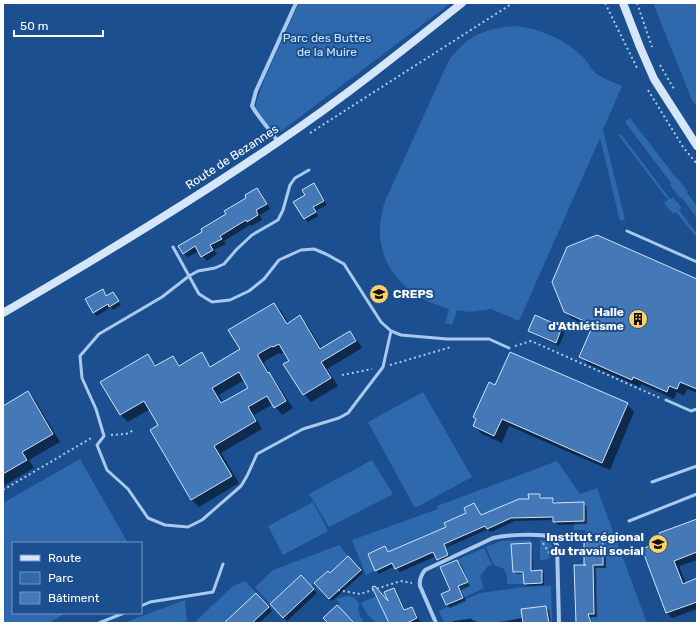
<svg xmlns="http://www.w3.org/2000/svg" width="700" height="626" font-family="Rubik,sans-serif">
<rect width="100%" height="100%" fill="#1b4f8f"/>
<path fill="#2e69ad" d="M 299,3 L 451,3 L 280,132 L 264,122 L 255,108 L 257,100 L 265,78 Z
M 653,3 L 697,3 L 697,107 L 692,100 Z
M 516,26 C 542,29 564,39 583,57 C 588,62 591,70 597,74 C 604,79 614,82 622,86 L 603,130 L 625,220 L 620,221 L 600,138 L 519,321 L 491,309 L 469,312 L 457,310 L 452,325 L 445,323 L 449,309 C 443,307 437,305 432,303 C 388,284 369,243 386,199 L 449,60 C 468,35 485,28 516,26 Z
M 630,118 L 677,179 L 678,179 L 688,192 L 687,193 L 697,206 L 697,218 L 681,197 L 680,198 L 670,185 L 671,183 L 625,122 Z
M 621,134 L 670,199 L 673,197 L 682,208 L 679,210 L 697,234 L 697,238 L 676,212 L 673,214 L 664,203 L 668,200 L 619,136 Z
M 423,392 L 472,477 L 415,508 L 368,422 Z
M 80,459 L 128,543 L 13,543 L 13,613 L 66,613 L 49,623 L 3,623 L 3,503 Z
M 372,460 L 393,494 L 329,527 L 309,494 Z
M 557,461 L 580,494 L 597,488 L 647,623 L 591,623 L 590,620 L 594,614 L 593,565 L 603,564 L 603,542 L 584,542 L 585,530 L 574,530 L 574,521 L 553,503 L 552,498 L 540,498 L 540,494 L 529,494 L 529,499 L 516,499 L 516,518 L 512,517 L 506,504 L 498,508 L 499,512 L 481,515 L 474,503 L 464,508 L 466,513 L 445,523 L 453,544 L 445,548 L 438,530 L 388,552 L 385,546 L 368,554 L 375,571 L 366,575 L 352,540 L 438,509 L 437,506 Z
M 313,502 L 328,531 L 283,555 L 268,526 Z
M 530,540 L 531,543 L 511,544 L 513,572 L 523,572 L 524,584 L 507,584 L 507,575 L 504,569 L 494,565 L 486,547 L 501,541 Z
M 540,540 C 557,539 559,561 540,560 Z
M 339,545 L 348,556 L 330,573 L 328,571 L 311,586 L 301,575 L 270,604 L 255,587 L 273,570 Z
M 484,548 L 492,565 L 488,566 L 480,576 L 484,588 L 463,598 L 458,586 L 468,582 L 457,560 Z
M 245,581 L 256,593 L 224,623 L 194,623 L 233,586 Z
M 551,586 L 552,623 L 549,623 L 546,606 L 522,609 L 522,618 L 491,623 L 476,623 L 476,620 L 472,621 L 471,618 L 444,623 L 439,611 L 480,593 L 524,587 Z
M 346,596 L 353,597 L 359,603 C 357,611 360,618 365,623 L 354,623 L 337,605 L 340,603 L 336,599 Z
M 376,596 L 398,623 L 376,623 L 367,614 L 361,603 Z
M 185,600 L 187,623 L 123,623 Z"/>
<path fill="#0007" fill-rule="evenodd" d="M 314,184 L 317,188 L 327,205 L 315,211 L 318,216 L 308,222 L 304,218 Z
M 256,189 L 261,193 L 270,209 L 260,215 L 262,220 L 252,226 L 250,225 L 224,241 L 226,244 L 214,250 L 217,254 L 207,261 L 199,251 L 188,257 L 183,253 L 204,232 L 248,198 Z
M 697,280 L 697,393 L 687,389 L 684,396 L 677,392 L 674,399 L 641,384 L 640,387 L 588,364 L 581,356 L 593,328 L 573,319 L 565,312 Z
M 103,291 L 107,296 L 113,294 L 121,305 L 113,310 L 111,307 L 97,316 L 93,312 Z
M 274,304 L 281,311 L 289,324 L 300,317 L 307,324 L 322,349 L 350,332 L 357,340 L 362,348 L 327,369 L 338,386 L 311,402 L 304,394 L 290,361 L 285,352 L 281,354 L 279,353 L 265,361 L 264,364 L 293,408 L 282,415 L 273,404 L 254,415 L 262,429 L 221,453 L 239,483 L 199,507 L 191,499 L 160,426 L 150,409 L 128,422 L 121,415 L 101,382 L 148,355 L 157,366 L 173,357 L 181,366 L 202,354 L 212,367 L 241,349 ZM 244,380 L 249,388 L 223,403 L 219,395 Z
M 535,317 L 562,328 L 565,332 L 559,346 L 533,334 L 529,331 Z
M 496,386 L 627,404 L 634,412 L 610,470 L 509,426 L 502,443 L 482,434 L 474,426 Z
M 28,392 L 35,400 L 60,442 L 29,460 L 34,468 L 3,486 L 3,407 Z
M 540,495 L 544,499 L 552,499 L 556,502 L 556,504 L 583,503 L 587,507 L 587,524 L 558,525 L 554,520 L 515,521 L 491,532 L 488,529 L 446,548 L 451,559 L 441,563 L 436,556 L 400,572 L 395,566 L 379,574 L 377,571 L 397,562 L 396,560 L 376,569 L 385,547 L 389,553 L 447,527 L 468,514 L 474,504 L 482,516 Z
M 697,520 L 697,560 L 679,566 L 686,584 L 697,579 L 697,609 L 672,618 L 667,613 L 663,542 Z
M 602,542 L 606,546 L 606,568 L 596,568 L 597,617 L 590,617 L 592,623 L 577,623 L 587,566 Z
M 530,544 L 532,546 L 533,571 L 541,571 L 544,573 L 544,585 L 527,586 L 525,583 L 524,574 L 516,574 L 514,572 L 513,545 Z
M 348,558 L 363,573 L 332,601 L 315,583 L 330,575 Z
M 457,561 L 461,564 L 470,586 L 461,590 L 466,601 L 450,608 L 447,605 L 442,595 L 452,590 Z
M 301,577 L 317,593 L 287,621 L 272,604 Z
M 394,589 L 397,593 L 406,611 L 412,608 L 415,611 L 420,622 L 400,623 L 390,604 Z
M 256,594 L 272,611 L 259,623 L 226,623 Z
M 546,607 L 549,610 L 551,623 L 497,623 L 523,618 Z
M 471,619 L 477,623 L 454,623 L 454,621 Z"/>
<path fill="#4478b7" stroke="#cfe3fa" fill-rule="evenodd" d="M 314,183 L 324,201 L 313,207 L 316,212 L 304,219 L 293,202 L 305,195 L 302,190 Z
M 257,188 L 267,204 L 256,210 L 258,215 L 247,222 L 246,220 L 220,236 L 222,239 L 210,245 L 213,250 L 201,257 L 195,246 L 183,254 L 178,246 L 202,232 L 201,229 L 226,214 L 224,211 L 246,198 L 245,195 Z
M 597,235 L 697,279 L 697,389 L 680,382 L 677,389 L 669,386 L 667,392 L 633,377 L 632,380 L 579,357 L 593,325 L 564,312 L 552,282 L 567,247 Z
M 103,289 L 106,296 L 113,292 L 119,301 L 109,307 L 108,304 L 93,313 L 85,299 Z
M 274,303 L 287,324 L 300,315 L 320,349 L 350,331 L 356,341 L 321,362 L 331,378 L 303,395 L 283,364 L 289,361 L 279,344 L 273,347 L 272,346 L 258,354 L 258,356 L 268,373 L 269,372 L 286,401 L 274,408 L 267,396 L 248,407 L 256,421 L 214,446 L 232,476 L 191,500 L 150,430 L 158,425 L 144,401 L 120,415 L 100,382 L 148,354 L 155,366 L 173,356 L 179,366 L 202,352 L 210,367 L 240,349 L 228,330 ZM 239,372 L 248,388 L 221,403 L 212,388 Z
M 535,315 L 562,327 L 556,343 L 528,331 Z
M 510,352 L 628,403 L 602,463 L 502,419 L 494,436 L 473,426 L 476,419 L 473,417 L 489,382 L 495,385 Z
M 28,391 L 53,434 L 22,452 L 27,460 L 3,474 L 3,406 Z
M 528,494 L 540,494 L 540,498 L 553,498 L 553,503 L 584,502 L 584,521 L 553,522 L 553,517 L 511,518 L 487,529 L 485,526 L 444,544 L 448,555 L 437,560 L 433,552 L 395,569 L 392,563 L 375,571 L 368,554 L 385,546 L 388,552 L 446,527 L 444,523 L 466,513 L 464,508 L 474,503 L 481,515 L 519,499 L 529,499 Z
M 697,519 L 697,552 L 674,561 L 683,584 L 697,578 L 697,602 L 666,613 L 642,549 L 662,541 L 659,533 Z
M 603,541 L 603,565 L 593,565 L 594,614 L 588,614 L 591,623 L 576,623 L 574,565 L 586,565 L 584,565 L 584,542 Z
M 531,543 L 531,571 L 542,570 L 542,583 L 524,584 L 523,572 L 513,572 L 511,544 Z
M 348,556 L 361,570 L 329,599 L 314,583 L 328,571 L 330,573 Z
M 457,560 L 468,582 L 458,586 L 463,598 L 446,605 L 441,594 L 450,590 L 440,567 Z
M 301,575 L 314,589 L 283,618 L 270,604 Z
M 375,586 L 388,601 L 384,592 L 394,588 L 404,610 L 412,607 L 417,618 L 407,623 L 389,623 L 372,587 Z
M 256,593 L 269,607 L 252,623 L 224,623 Z
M 337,605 L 343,611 L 354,623 L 328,623 L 323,618 Z
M 546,606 L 549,623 L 523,623 L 521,609 Z"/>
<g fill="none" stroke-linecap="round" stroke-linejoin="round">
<path stroke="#a9c9ee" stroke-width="2" stroke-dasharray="2 3" stroke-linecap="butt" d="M 605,3 L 638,70
M 637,3 L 652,47
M 660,65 L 674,89
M 648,90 L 683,147 L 697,164
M 310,133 L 513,3
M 515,346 L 531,341 L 660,398
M 390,365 L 451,347
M 342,375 L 372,369
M 111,435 L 126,434 L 134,430
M 3,490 L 93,437
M 543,543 L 549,553
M 338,590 L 360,594 L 401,581 L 412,583"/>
<path stroke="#a9c9ee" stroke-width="3" d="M 309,170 L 295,178 L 290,185 L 283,210 L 278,220 L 252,235 L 237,249 L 224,264 L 215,268 L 198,271 L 189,276 L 162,297 L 99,334 L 80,356 L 82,378 L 96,409 L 104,436 L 97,445 L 107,470 L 128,489 L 148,518 L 165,525 L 188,527 L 202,520 L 241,486 L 247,476 L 257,454 L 303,429 L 339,418 L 348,413 L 383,367 L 391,331
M 627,231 L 697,262
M 173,247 L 199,294 L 212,302 L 230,300 L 249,291 L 264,279 L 279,260 L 301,250 L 314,249 L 326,254 L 344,264 L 381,322 L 391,331 L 401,335 L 447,339 L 489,339 L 509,348
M 666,400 L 691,411 L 697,409
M 652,482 L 697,466
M 629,521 L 697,494
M 141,606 L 150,602 L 213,592 L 223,564
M 99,623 L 124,613"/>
<path stroke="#a9c9ee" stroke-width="4" d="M 278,142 C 270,129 259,119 252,106 L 256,91 L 296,3
M 436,623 L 420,586 C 419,579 421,575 425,570 L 493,538 C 506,535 538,533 551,537 L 557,545 L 559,623"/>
<path stroke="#d6e6fa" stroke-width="8" d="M 623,3 L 640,47 L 654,79 L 697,146
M 3,313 C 96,259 189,203 278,142 C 342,99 402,51 462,3"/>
</g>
<defs>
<g id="university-disc" transform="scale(1)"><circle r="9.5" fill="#ffd166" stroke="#1b4f8f"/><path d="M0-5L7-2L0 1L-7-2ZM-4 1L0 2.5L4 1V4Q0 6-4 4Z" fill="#111"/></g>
<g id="building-disc" transform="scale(1)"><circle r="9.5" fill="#ffd166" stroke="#1b4f8f"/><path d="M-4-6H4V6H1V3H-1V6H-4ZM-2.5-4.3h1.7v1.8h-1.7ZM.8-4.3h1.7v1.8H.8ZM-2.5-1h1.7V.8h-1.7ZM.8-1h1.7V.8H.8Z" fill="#111"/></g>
</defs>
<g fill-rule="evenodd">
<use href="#university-disc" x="379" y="294"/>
<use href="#building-disc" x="638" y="319"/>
<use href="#university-disc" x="658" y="544"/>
</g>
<g text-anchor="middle" stroke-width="4" stroke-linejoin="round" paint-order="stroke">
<g font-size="12" fill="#cfe3fa" stroke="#1b4f8f">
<text x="327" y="42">Parc des Buttes<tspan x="327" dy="14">de la Muire</tspan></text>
</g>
<g font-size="12" fill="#fff" stroke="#1b4f8f">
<text transform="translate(232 157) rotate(-33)" y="4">Route de Bezannes</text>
</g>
<g font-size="12" font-weight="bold" fill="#fff" stroke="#1b4f8f" text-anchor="end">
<text x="393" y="298" text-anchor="start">CREPS</text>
<text x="624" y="316">Halle<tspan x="624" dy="14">d'Athlétisme</tspan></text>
<text x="644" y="541">Institut régional<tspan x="644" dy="14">du travail social</tspan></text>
</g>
</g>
<rect width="700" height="626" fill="none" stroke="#ffffff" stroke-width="8"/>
<rect x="12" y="542" width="130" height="72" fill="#1b4f8f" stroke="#7695bc"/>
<rect x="20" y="555" width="20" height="6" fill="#d6e6fa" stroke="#7695bc"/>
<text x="48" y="562" font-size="12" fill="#ffffff">Route</text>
<rect x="20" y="572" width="20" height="12" fill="#2e69ad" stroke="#7695bc"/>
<text x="48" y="582" font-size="12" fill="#ffffff">Parc</text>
<rect x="20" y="592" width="20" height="12" fill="#4478b7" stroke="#7695bc"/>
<text x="48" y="602" font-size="12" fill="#ffffff">Bâtiment</text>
<path d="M14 30v6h89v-6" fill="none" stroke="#ffffff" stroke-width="2"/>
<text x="20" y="30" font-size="12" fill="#ffffff" stroke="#1b4f8f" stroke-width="3" paint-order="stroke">50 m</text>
</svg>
